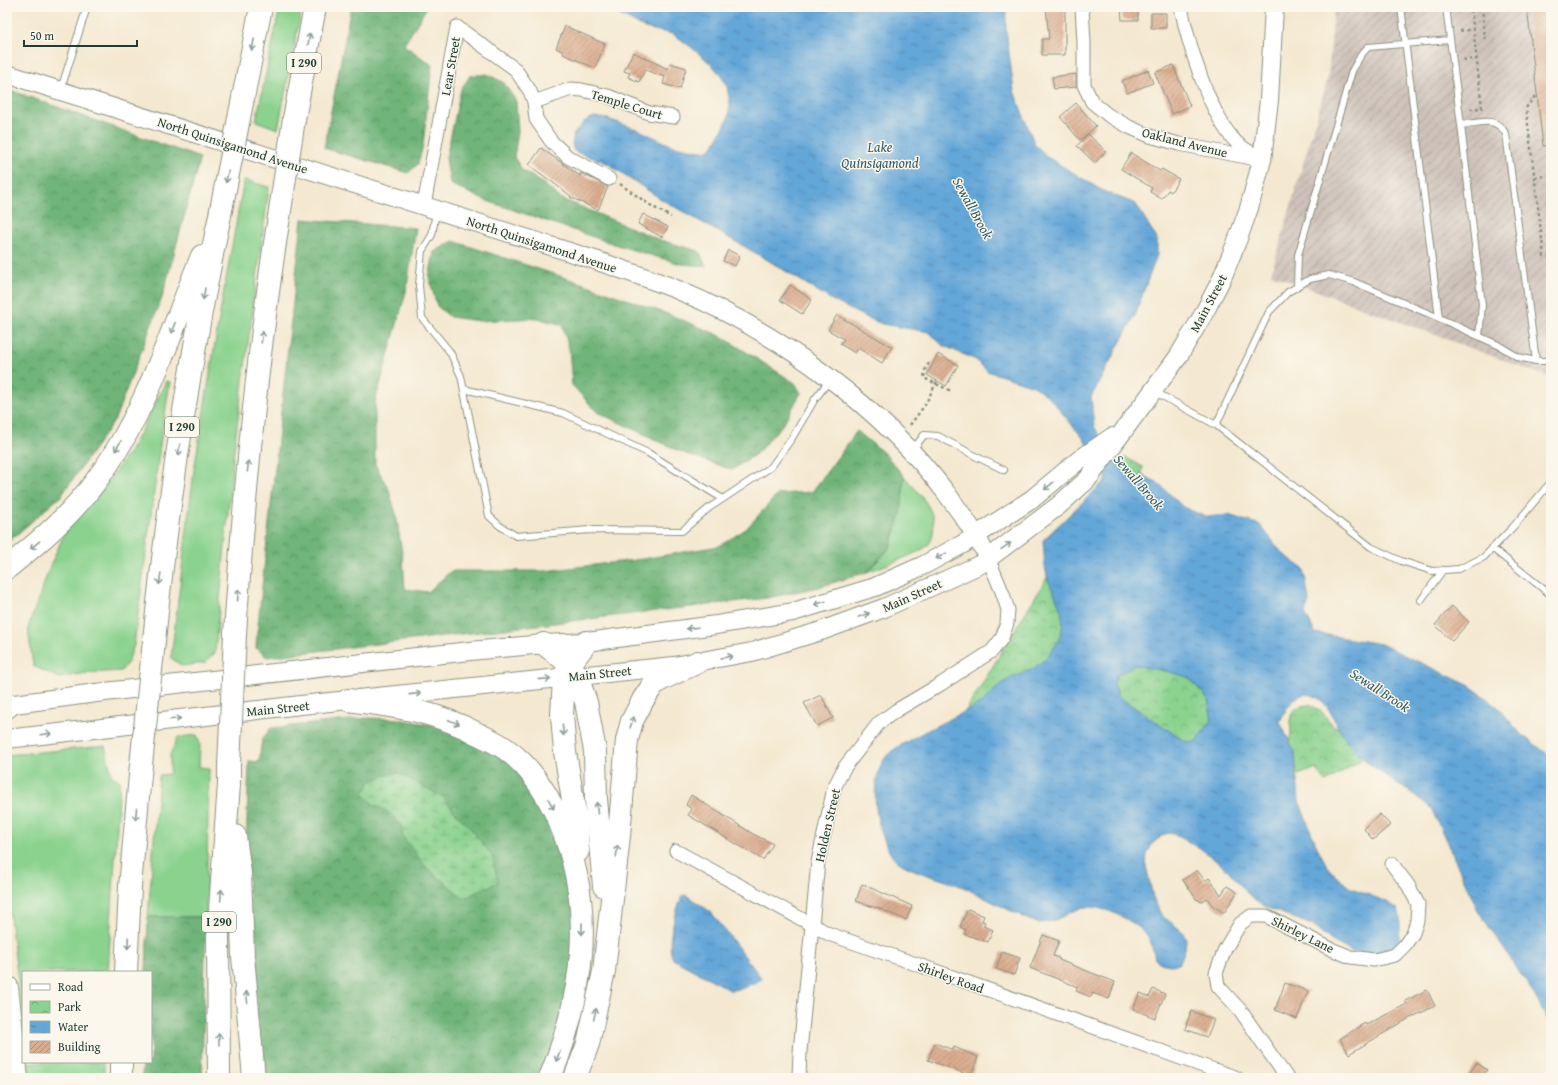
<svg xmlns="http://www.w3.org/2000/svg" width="1558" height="1085" font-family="'Gentium Book Plus',serif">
<defs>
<pattern id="industrial-furrows" width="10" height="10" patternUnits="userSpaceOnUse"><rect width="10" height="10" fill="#cec1b9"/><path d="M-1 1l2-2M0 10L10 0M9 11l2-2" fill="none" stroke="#a79e97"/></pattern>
<pattern id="forest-crowns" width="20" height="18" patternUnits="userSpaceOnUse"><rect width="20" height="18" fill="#6fb479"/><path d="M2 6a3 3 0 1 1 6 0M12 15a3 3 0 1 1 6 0" fill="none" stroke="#5b9464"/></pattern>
<pattern id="wetland-marsh" width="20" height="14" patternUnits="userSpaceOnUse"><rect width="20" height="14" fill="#8ad28e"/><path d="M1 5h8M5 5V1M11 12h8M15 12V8" fill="none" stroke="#70ac75"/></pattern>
<pattern id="park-crowns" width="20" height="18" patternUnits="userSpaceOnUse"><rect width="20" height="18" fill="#8ad28e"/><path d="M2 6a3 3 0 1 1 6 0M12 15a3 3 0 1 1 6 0" fill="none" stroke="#70ac75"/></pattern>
<pattern id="water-ripples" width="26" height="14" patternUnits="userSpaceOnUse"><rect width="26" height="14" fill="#63a6d8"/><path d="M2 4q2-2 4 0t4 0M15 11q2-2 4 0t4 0" fill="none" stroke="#5188b0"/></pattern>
<pattern id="building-hatch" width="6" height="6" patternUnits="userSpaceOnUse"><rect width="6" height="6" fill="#dbad8f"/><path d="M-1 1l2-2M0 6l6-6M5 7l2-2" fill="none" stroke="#b18e76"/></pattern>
</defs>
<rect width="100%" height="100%" fill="#fbf7ec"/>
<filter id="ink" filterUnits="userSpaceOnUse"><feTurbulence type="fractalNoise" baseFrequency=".025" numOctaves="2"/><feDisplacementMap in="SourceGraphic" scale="8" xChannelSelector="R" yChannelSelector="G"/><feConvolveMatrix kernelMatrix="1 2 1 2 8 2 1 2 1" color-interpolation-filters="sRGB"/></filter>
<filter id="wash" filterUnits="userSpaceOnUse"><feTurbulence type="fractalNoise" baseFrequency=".012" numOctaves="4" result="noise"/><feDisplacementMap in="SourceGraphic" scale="16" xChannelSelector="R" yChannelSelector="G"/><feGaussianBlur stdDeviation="0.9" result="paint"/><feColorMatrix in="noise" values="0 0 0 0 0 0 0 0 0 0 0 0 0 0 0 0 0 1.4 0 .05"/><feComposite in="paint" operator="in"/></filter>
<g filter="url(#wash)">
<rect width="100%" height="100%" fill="#f4e8d0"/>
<path fill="url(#industrial-furrows)" d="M 1334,7 L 1551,7 L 1551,378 L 1271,274 L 1328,78 Z"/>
<path fill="#8ad28e" stroke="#548861" d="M 280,7 L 302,7 L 278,129 L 256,121 Z
M 244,180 L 269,187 L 234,449 L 215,653 L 205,663 L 182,666 L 171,658 L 194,470 L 222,301 Z
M 166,381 L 170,382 L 161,438 L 134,645 L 128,662 L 121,671 L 87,673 L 59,678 L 33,666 L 28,628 L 50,566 L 66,530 L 111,477 L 128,454 L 146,422 Z
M 904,476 C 912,486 923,496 929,508 C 935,518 936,537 927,546 C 918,554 880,567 867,572 L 890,548 L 901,514 Z
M 197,735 L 200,744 L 199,767 L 209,768 L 206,917 L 148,917 L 159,775 L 170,774 L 170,755 L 178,737 Z
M 105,746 L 112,776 L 120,780 L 108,972 L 23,972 L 23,1021 L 7,894 L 7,755 Z
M 28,1062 L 104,1062 L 104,1078 L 30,1078 Z"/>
<path fill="url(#forest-crowns)" stroke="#477856" d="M 351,7 L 426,7 L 424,12 L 404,45 L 432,65 L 423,145 L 418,164 L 408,173 L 324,148 Z
M 487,74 L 504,83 L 516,101 L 518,132 L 514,157 L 522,170 L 544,184 L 560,198 L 660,240 L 699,251 L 706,266 L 681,264 L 626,248 L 484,200 L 450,184 L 446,158 L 461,89 L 470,76 Z
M 7,89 L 200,158 L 162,298 L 115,419 L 61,496 L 7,543 Z
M 302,219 L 416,228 L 406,292 L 375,402 L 375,464 L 389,490 L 396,514 L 403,559 L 405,589 L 428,592 L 451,571 L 544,571 L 643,559 L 719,546 L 746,529 L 778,494 L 812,492 L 857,431 L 885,454 L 904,476 L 901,514 L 889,548 L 867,572 L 819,587 L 767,598 L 267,657 L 256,648 L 257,633 Z
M 453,241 L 587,285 L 668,314 L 721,336 L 795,383 L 801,393 L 783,424 L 756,454 L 732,470 L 686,454 L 597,412 L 572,385 L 569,348 L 562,325 L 537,318 L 479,321 L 450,317 L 437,306 L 429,278 L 434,252 Z
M 368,718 L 398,719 L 432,725 L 503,756 L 538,793 L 570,867 L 576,958 L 544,1078 L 263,1078 L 261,1061 L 246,847 L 249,761 L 259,762 L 262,739 L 271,728 Z
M 148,917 L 206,917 L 202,1078 L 142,1078 L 143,1062 L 151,1062 L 151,972 L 146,972 Z"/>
<path fill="url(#wetland-marsh)" stroke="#548861" d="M 398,773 L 443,797 L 459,817 L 467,824 L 492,856 L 498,882 L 464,898 L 427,868 L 403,837 L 401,824 L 387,811 L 373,804 L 363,793 L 371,781 L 386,775 Z"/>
<path fill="url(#park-crowns)" stroke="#548861" d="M 1125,457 L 1143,467 L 1137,499 L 1063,653 L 946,743 L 1107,479 Z
M 1134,665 L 1166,671 L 1188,677 L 1208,699 L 1212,720 L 1195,743 L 1186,742 L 1119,697 L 1114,683 L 1116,676 Z
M 1306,705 L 1313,706 L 1324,714 L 1332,725 L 1344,731 L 1361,760 L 1326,782 L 1315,769 L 1298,775 L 1294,768 L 1289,745 L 1291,732 L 1290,721 L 1292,712 L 1298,707 Z"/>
<path fill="url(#water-ripples)" stroke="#417286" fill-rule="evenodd" d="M 604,7 L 1006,7 L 1006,30 L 1014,91 L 1035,145 L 1049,158 L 1103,191 L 1136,204 L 1157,239 L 1157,255 L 1135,315 L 1091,397 L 1094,426 L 1118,466 L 1133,478 L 1143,476 L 1157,482 L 1183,507 L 1206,517 L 1228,515 L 1260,525 L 1282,553 L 1304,569 L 1309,602 L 1305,613 L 1315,633 L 1381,644 L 1470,686 L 1498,707 L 1519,732 L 1551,757 L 1551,1026 L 1532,991 L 1479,912 L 1431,808 C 1402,783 1366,769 1344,737 C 1334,724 1330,700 1311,695 C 1296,690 1284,711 1280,722 L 1295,753 L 1299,801 L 1317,847 L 1326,864 L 1337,877 L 1349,887 L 1387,902 L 1398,909 L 1400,917 L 1400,929 L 1399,939 L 1396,944 L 1387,950 L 1374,954 L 1352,952 L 1332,941 L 1312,925 L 1271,909 L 1257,902 L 1247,893 L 1229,871 L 1200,848 L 1174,834 L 1168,833 L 1163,835 L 1152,844 L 1147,854 L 1146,866 L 1153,897 L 1161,915 L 1182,931 L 1186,939 L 1185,949 L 1181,960 L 1178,964 L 1170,965 L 1161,963 L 1155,959 C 1153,952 1152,944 1149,938 C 1144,928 1120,915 1109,911 C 1103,909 1095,907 1088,907 C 1069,908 1055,927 1034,922 C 1029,920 1023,917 1018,914 C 999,906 982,896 963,887 C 945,879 908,872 894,858 C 888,852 885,842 882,834 C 874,810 871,780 885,758 C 894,744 962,714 980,704 C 989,697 997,686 1007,680 C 1012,676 1020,675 1026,672 C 1046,663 1066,639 1062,616 C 1060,602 1051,590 1047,576 C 1044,565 1044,551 1043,540 L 1107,479 L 1083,438 L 1049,397 L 1034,386 L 987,371 L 976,360 L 942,345 L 929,332 L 882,324 L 863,316 L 832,300 L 766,259 L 661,199 L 607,163 L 574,151 L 572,145 L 574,134 L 585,121 L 594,117 L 608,119 L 639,130 L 673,146 L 700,151 L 708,150 L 714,145 L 728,119 L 730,104 L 727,87 L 721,75 L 711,64 L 691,47 L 673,34 L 645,28 ZM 1134,665 L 1166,671 L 1188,677 L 1208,699 L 1212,720 L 1195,742 L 1186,742 L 1119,697 L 1114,683 L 1116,676 Z
M 686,895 L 711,912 L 762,979 L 741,989 L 730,990 L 673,959 C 665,944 676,911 682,896 Z"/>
<g id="blocks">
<path fill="url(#building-hatch)" d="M 1046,7 L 1065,7 L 1065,55 L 1042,55 L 1042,39 L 1049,39 Z
M 1121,7 L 1138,7 L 1138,20 L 1122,20 Z
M 1527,7 L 1551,7 L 1551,145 L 1543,146 Z
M 1151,13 L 1166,13 L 1166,28 L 1151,28 Z
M 565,26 L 605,44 L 595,68 L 563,54 L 564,52 L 556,48 Z
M 633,52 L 668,69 L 670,63 L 686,68 L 680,89 L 663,84 L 665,77 L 645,70 L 639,82 L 628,77 L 630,73 L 624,71 Z
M 1173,65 L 1190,106 L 1172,114 L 1155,73 Z
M 1148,70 L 1153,83 L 1127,93 L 1122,81 Z
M 1076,74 L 1076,87 L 1054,89 L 1052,77 Z
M 1076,103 L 1096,126 L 1080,140 L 1060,117 Z
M 1088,134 L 1106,151 L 1095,163 L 1077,146 Z
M 541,148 L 580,176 L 581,173 L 608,187 L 598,210 L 570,197 L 571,196 L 529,165 Z
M 1131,153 L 1160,171 L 1162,169 L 1179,179 L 1171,192 L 1168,190 L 1162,199 L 1150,192 L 1152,188 L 1121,169 Z
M 643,214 L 668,227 L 662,237 L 638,224 Z
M 728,250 L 740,256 L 735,266 L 723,261 Z
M 790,285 L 812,300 L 802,314 L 780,300 Z
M 837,315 L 892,347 L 882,363 L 858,348 L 855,353 L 840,344 L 844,339 L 828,330 Z
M 938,354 L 958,365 L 946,386 L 927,375 Z
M 1452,606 L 1469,622 L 1452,641 L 1435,625 Z
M 821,695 L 833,718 L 817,726 L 804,703 Z
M 691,795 L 753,834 L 773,844 L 763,860 L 688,815 L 692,809 L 686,805 Z
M 1380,814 L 1390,825 L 1373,840 L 1364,829 Z
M 1197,870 L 1205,881 L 1209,878 L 1221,895 L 1227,886 L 1237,892 L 1224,913 L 1212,905 L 1207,898 L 1201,902 L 1198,899 L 1197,900 L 1183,880 Z
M 862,884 L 912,906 L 906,920 L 876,907 L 876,908 L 856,901 Z
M 968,909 L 984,916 L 982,921 L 985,922 L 983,926 L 993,930 L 988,942 L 964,934 L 966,930 L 960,927 Z
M 1043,935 L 1059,941 L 1053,956 L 1059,958 L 1059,960 L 1115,982 L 1109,999 L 1092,993 L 1091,997 L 1076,991 L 1078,987 L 1030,968 Z
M 1002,952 L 1020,958 L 1014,975 L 996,969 Z
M 1285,983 L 1308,991 L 1297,1019 L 1275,1010 Z
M 1153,989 L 1165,994 L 1155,1018 L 1133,1009 L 1140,993 L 1149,997 Z
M 1427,990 L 1435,1006 L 1406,1020 L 1349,1054 L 1340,1039 L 1365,1023 L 1366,1025 L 1407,1004 L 1405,1001 Z
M 1191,1011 L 1214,1020 L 1207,1037 L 1185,1029 Z
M 935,1043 L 953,1050 L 954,1047 L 978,1057 L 971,1076 L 928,1060 Z
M 1477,1063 L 1487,1070 L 1481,1078 L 1466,1078 Z"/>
</g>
</g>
<g filter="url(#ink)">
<use href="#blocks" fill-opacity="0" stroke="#8a9282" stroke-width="1"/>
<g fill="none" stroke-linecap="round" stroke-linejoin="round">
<g stroke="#8a9282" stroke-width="8">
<path id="lane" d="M 1401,7 L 1439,318
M 1446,7 L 1461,125 C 1480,123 1495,115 1506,134 L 1536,361
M 61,89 L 87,7
M 1461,125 L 1482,305 L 1479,336
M 436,212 L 432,235 L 422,251 L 419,285 L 422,318 L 450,352 L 461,376 L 489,516 L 500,526 L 516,536 L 590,530 L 682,531 L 709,508 L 771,467 L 792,438 L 815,399 L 829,381
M 1297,287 L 1298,255 L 1352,71 L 1361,55 L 1368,47 L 1450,40
M 464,389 L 563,413 L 648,453 L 723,499
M 1155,392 L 1216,425 L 1371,547 L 1401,561 L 1432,571 L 1459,569 L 1484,557 L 1513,527 L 1551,482
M 1216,425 L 1269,312 L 1288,292 L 1310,279 L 1329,275 L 1354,282 L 1439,318 L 1498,345 L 1518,357 L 1536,361 L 1551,361
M 912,451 L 924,435 L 938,436 L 977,457 L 1004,470
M 1492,548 L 1551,595
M 1421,600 L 1443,570"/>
</g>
<g stroke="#8a9282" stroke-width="15">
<path id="street" d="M 1082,7 L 1084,42 L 1084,85 L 1092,102 L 1108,115 L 1129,127 L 1150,136 L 1179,144 L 1262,160
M 1181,7 C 1188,43 1210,116 1236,142 C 1242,148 1250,152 1257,156
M 534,102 L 571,89 L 582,90 L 608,96 L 649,113 L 673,117
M 424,205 L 457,27 L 515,69 L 530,91 L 534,102 L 536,119 L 551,141 L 568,157 L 609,179
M 676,851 L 829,934 L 913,963 L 1237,1078
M 799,1078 L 800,1052 L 818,862 L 834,788 L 844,768 L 879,723 L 897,710 L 941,684 L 992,651 L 1002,638 L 1007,623 L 1008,610 L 1003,594 L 988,558
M 1287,1078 L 1240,1010 L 1218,986 L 1216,973 L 1225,949 L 1240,924 L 1251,916 L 1266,916 L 1331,949 L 1351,957 L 1374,960 L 1395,955 L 1405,945 L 1413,933 L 1417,921 L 1418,904 L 1408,885 L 1392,864"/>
</g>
<g stroke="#8a9282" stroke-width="20">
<path id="secondary" d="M 7,74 L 595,260 C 623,270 651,279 678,290 C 778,332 882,407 947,494 C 959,511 973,528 982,547
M 7,705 L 96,693 L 470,651 L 544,644 L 587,642 L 716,625 L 793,612 L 875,587 L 922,566 L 963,544 L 1032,499 L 1079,460 L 1112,437
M 7,739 L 301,705 L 674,666 L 752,652 L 821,631 L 884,608 L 981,564 L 1058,506 L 1087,480 L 1178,357 L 1203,315 L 1222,278 L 1239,236 L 1249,208 L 1262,160 L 1269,100 L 1274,7"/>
</g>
<g stroke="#8a9282" stroke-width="24">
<path id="highway" d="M 243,98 L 261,7
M 294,119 L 315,7
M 7,568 C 39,542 71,515 96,481 C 146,414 170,333 202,256
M 235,634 C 244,495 257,355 279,217
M 154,641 C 168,498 191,355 220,215
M 544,644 L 570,664 L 577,676 L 586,702 L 595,751 L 596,799 L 604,886
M 348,700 C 396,706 435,711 478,734 C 488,739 498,743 507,750 C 532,768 548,795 560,823 C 596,909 584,993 550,1078
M 7,707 L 9,705
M 235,836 L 240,873 L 243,956 L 254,1078
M 578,851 L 576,819 L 565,752 L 562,715 L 564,677 L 570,664 L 587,642
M 126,972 L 130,887 L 140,775
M 7,987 L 17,1078
M 121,1078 L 121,1062
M 219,1078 L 218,937 L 229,784 L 229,766
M 575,1078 L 588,1044 L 604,971 L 619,836 L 627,740 L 632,721 L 643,700 L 653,685 L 660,680 L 698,662"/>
</g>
<path stroke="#8a9282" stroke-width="2.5" stroke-dasharray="3 3" stroke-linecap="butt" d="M 1482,7 L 1485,39
M 1456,9 L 1472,8
M 1460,31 L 1474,29
M 1463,60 L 1477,59
M 1535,96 L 1526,108 L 1544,256 L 1551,256
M 1470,109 L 1482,108 L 1471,7
M 1535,177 L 1547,176
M 620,184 L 653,207 L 671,217
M 929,363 L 925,370 L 924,378 L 951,391
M 910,425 L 925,405 L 937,381"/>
<use href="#lane" stroke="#fff" stroke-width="6"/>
<use href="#street" stroke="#fff" stroke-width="13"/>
<use href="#secondary" stroke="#fff" stroke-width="18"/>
<use href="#highway" stroke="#fff" stroke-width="22"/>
<g stroke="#8a9282" stroke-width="24" stroke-linecap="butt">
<path id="highway-bridge" d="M 220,215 L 243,98
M 279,217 L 294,119
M 229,766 L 235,634
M 140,775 L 154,641"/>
</g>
<use href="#highway-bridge" stroke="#fff" stroke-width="22"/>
</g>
<defs><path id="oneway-shaft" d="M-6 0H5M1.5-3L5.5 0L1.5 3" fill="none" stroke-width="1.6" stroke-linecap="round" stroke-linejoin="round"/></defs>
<g stroke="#8f9e9a">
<use href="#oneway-shaft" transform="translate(309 39) rotate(-79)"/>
<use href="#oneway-shaft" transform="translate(253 45) rotate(101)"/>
<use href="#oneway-shaft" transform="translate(227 177) rotate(101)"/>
<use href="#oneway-shaft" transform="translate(204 294) rotate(100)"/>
<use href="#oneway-shaft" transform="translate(173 328) rotate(111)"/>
<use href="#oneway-shaft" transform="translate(262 337) rotate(-83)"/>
<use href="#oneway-shaft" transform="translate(118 446) rotate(120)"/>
<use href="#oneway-shaft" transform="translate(179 450) rotate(98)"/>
<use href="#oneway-shaft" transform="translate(248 466) rotate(-84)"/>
<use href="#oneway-shaft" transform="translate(1049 486) rotate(141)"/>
<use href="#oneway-shaft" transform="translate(35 545) rotate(140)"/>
<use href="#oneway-shaft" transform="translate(1006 546) rotate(-35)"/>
<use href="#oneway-shaft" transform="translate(941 556) rotate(152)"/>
<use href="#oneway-shaft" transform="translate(160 579) rotate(98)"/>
<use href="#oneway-shaft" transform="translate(238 595) rotate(-86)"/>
<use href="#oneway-shaft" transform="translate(820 603) rotate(163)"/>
<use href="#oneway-shaft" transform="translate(864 615) rotate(-20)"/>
<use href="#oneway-shaft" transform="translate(692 628) rotate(173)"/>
<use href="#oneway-shaft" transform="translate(727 657) rotate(-10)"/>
<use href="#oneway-shaft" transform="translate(545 679) rotate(-6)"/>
<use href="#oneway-shaft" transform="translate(415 694) rotate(-6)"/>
<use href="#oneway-shaft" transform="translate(175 719) rotate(-7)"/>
<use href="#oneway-shaft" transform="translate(454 722) rotate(22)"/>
<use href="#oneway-shaft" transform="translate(632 722) rotate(-71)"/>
<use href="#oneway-shaft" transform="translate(563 730) rotate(84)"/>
<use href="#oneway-shaft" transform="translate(46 734) rotate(-7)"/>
<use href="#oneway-shaft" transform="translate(551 804) rotate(62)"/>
<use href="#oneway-shaft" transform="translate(597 808) rotate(-95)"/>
<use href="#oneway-shaft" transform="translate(136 814) rotate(95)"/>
<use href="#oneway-shaft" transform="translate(617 851) rotate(-83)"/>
<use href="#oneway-shaft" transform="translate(221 895) rotate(-86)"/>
<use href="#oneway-shaft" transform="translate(582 929) rotate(90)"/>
<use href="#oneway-shaft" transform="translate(128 943) rotate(93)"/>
<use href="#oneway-shaft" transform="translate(247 997) rotate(-95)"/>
<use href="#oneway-shaft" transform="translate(595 1014) rotate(-77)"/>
<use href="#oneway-shaft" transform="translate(219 1039) rotate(-90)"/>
<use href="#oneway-shaft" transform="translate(558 1056) rotate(110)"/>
</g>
</g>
<g text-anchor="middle" stroke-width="3" stroke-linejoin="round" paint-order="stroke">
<g fill="#fbf7ec" stroke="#61756b" stroke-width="1">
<rect x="287" y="53" width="34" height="20" rx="3"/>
<rect x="165" y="417" width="34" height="20" rx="3"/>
<rect x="202" y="912" width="34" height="20" rx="3"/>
</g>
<g font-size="12" font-weight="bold" fill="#1f3d34">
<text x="304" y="67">I 290</text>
<text x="182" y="431">I 290</text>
<text x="219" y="926">I 290</text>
</g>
<g font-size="13" fill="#1f3d34" stroke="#fbf7ec">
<text transform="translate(450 66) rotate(-80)" y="5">Lear Street</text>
<text transform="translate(627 104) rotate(17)" y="5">Temple Court</text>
<text transform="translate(1185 142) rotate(14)" y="5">Oakland Avenue</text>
<text transform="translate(233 145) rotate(18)" y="5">North Quinsigamond Avenue</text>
<text transform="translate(542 244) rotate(18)" y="5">North Quinsigamond Avenue</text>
<text transform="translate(1208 303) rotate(-62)" y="5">Main Street</text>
<text transform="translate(912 595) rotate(-24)" y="5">Main Street</text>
<text transform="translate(600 673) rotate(-6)" y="5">Main Street</text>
<text transform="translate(278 708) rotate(-6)" y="5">Main Street</text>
<text transform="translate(827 825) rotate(-77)" y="5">Holden Street</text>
<text transform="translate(1303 934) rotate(26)" y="5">Shirley Lane</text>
<text transform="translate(951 977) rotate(20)" y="5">Shirley Road</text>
</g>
<g font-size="14" font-style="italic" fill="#335c65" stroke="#fbf7ec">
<text x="880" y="152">Lake<tspan x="880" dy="16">Quinsigamond</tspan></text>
<text transform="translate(973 208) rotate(61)" y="5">Sewall Brook</text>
<text transform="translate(1139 482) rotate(49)" y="5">Sewall Brook</text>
<text transform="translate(1380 690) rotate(33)" y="5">Sewall Brook</text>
</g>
</g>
<rect width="1558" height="1085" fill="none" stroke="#fbf7ec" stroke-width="24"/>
<rect x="22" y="971" width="130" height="92" fill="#fbf7ec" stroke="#a3ada2"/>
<rect x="30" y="984" width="20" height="6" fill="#ffffff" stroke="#a3ada2"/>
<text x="58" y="991" font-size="12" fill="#1f3d34">Road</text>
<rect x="30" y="1001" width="20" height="12" fill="url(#park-crowns)" stroke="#a3ada2"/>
<text x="58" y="1011" font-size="12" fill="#1f3d34">Park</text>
<rect x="30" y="1021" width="20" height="12" fill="url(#water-ripples)" stroke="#a3ada2"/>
<text x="58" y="1031" font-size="12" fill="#1f3d34">Water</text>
<rect x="30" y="1041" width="20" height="12" fill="url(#building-hatch)" stroke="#a3ada2"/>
<text x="58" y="1051" font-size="12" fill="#1f3d34">Building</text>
<path d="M24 40v6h113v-6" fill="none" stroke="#1f3d34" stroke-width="2"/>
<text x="30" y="40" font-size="12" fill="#1f3d34" stroke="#fbf7ec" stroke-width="3" paint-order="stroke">50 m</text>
</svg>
